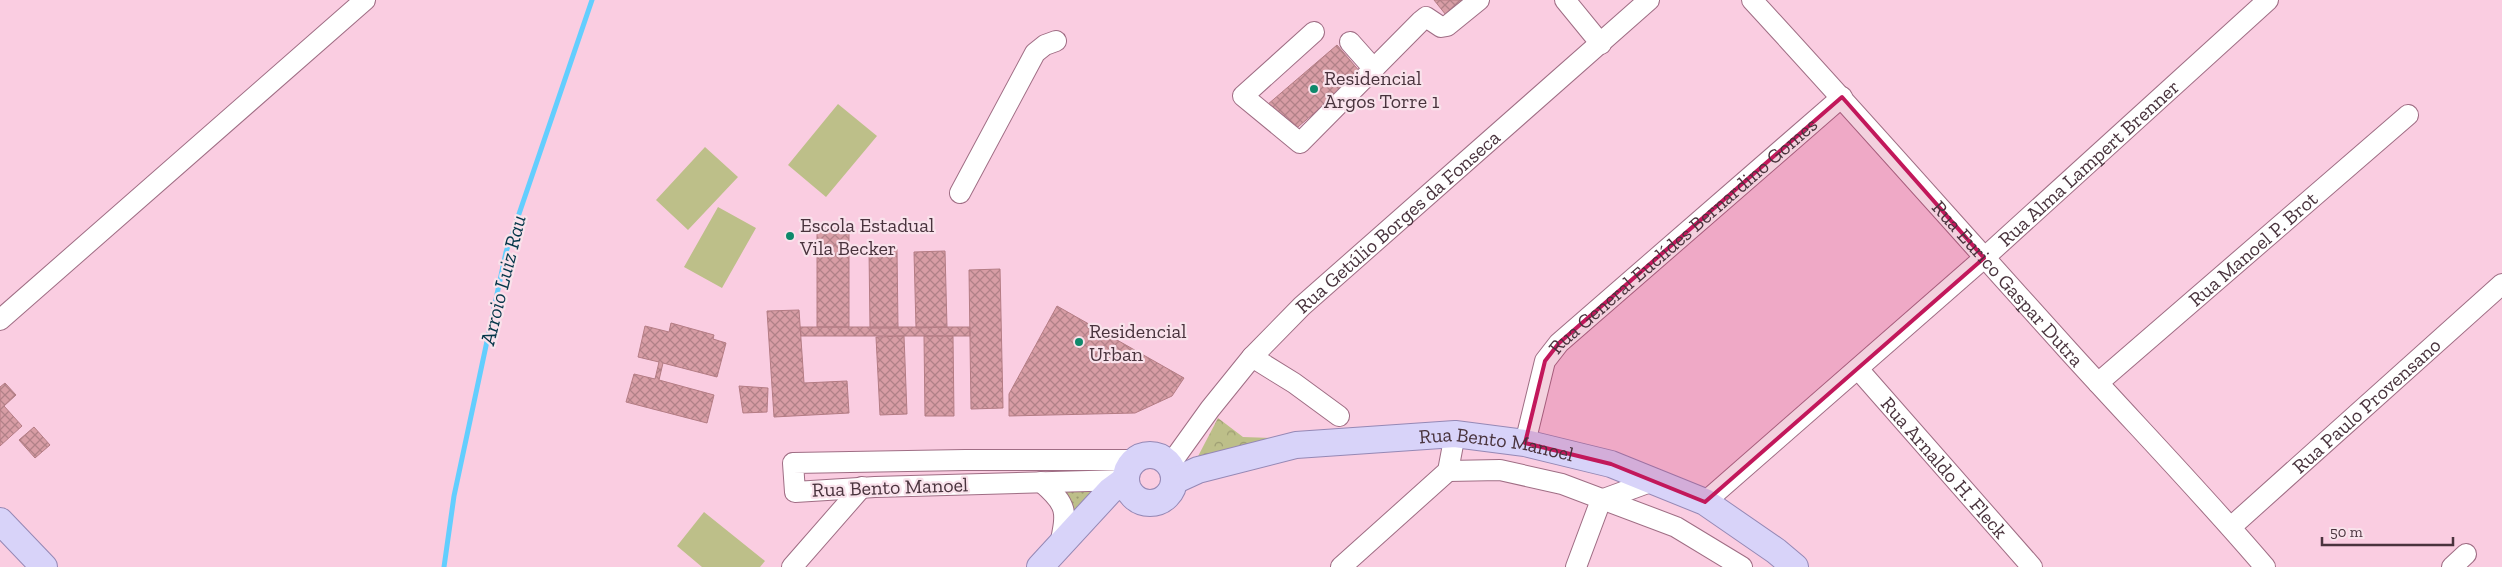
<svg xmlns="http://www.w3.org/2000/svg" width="2502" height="567" font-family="'Zilla Slab',serif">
<defs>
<pattern id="grass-dots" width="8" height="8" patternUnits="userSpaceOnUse" patternTransform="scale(1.25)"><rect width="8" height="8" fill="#bdbf89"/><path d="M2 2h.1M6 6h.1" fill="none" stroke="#9c9c71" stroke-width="1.8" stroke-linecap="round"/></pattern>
<pattern id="park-crowns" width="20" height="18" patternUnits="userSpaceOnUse" patternTransform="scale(1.25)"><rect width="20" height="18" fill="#bdbf89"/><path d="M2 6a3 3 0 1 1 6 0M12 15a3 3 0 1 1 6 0" fill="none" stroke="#9c9c71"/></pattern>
<pattern id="building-cross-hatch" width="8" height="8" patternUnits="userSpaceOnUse" patternTransform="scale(1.25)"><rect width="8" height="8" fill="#d89da5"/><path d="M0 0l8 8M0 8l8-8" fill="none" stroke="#b18188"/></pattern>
</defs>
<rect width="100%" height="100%" fill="#facde1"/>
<path fill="url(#grass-dots)" d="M 1052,487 L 1108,487 L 1068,531 Z"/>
<path fill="url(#park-crowns)" d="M 1218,418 L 1243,437 L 1275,438 L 1195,462 Z"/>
<path fill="#bdbf89" d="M 838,104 L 877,136 L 826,197 L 788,165 Z
M 705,147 L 738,177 L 688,230 L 656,200 Z
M 718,207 L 756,228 L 722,288 L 684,267 Z
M 704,512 L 765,561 L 760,567 L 702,567 L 677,546 Z"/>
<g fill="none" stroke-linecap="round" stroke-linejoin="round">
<path stroke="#63cefe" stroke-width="5" d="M 444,567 L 454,496 L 506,252 L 592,0"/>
</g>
<path fill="url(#building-cross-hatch)" stroke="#b47c84" d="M 1434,0 L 1465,0 L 1446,15 Z
M 1337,45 L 1361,73 L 1292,132 L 1267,105 Z
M 817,228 L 849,228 L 849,327 L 817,327 Z
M 869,249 L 897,249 L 898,328 L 870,328 Z
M 945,251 L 947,327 L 916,328 L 914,252 Z
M 1000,269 L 1003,408 L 971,409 L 969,270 Z
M 1057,306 L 1184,378 L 1172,396 L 1135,413 L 1009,416 L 1009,394 Z
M 799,310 L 804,383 L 847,381 L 849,413 L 774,417 L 767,311 Z
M 671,323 L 714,335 L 713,339 L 726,343 L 717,377 L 663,363 L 659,380 L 714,395 L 707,423 L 626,402 L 634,374 L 655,379 L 659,362 L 638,357 L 645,326 L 669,332 Z
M 800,327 L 970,327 L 970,336 L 801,336 Z
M 904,336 L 907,414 L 880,415 L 876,337 Z
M 924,336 L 953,336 L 954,416 L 925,416 Z
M 5,383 L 16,395 L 4,406 L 22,426 L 0,446 L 0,387 Z
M 739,386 L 768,388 L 767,412 L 743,413 Z
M 34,427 L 50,445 L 35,458 L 19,440 Z"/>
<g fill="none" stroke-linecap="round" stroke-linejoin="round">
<g stroke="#9f6d84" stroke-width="22">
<g id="minor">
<path d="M 1565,0 L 1601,44"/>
<path id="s1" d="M 1752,0 C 1858,115 1961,232 2066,348 C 2132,421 2201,492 2265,567"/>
<path d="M 1314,32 L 1243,96 L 1300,143 L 1421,21 L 1426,17 L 1441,27 L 1447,26 L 1479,0"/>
<path d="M 1350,42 L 1374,69"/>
<path d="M 960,193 L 1035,53 L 1045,45 L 1056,41"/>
<path d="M 0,320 L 365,0"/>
<path d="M 1252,357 L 1294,383 L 1339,416"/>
<path id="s2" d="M 1858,369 L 2032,567"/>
<path id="s3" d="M 2098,383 L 2408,115"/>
<path id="s4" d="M 1525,443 L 1545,361 L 1559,343 L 1842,97"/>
<path id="s5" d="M 1169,466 L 1210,409 L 1252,357 L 1302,306 L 1649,0"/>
<path d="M 1448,471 L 1500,470 L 1562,484 L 1676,527 L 1742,567"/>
<path d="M 1125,480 L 875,487 L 795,492 L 793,463 L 965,460 L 1135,460"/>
<path d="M 1041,482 C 1068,505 1067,511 1060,545"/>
<path d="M 1601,500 L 1653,481"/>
<path id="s6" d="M 1705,502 L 1984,258 L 2268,0"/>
<path id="s7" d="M 2231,527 L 2502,284"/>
<path d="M 792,567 L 862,487"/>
<path d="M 1341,567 L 1448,471 L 1455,434"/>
<path d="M 1576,567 L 1601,500"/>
<path d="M 2452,567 L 2466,554"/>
</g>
</g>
<g stroke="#9588b5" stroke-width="28">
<g id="major">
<circle cx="1150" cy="479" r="24"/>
<path id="s8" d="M 1174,481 L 1198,470 L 1296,445 L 1455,434 L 1525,443 L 1611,464 L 1705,502 L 1776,551 L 1795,567"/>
<path d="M 0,521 L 44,567"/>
<path d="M 1040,567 L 1110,491 L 1125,480"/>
</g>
</g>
<use href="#minor" stroke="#fff" stroke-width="20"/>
<use href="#major" stroke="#d8d3f9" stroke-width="26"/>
</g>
<path fill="#c2185b" fill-opacity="0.2" stroke="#c2185b" stroke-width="4" stroke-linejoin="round" d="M 1842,97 L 1984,258 L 1705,502 L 1611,464 L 1525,443 L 1545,361 L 1559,343 Z"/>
<g fill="#0e896b" stroke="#f9e2eb" stroke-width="2">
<circle cx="1314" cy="89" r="5"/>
<circle cx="790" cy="236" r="5"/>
<circle cx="1079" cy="342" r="5"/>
</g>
<g text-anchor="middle" stroke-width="4.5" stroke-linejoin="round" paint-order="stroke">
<g font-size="20" fill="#49333d" stroke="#f9e2eb" text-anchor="start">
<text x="1324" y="85">Residencial<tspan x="1324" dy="23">Argos Torre 1</tspan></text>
<text x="800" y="232">Escola Estadual<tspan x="800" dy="23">Vila Becker</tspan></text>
<text x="1089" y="338">Residencial<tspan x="1089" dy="23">Urban</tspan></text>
</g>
<g font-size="20" fill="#49333d" stroke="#f9e2eb">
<text dy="7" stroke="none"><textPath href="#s6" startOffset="512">Rua Alma Lampert Brenner</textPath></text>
<text dy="7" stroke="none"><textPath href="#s5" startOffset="336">Rua Getúlio Borges da Fonseca</textPath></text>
<text dy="7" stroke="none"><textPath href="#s4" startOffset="271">Rua General Euclídes Bernardino Gomes</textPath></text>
<text dy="7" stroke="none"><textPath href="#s3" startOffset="205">Rua Manoel P. Brot</textPath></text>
<text dy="7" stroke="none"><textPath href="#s1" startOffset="382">Rua Eurico Gaspar Dutra</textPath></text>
<text dy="7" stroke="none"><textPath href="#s7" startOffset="182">Rua Paulo Provensano</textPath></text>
<text dy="7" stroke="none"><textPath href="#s8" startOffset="329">Rua Bento Manoel</textPath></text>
<text dy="7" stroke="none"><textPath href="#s2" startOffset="131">Rua Arnaldo H. Fleck</textPath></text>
<text transform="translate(890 487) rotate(-2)" y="7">Rua Bento Manoel</text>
</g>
<g font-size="21" font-style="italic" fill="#043649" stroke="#f9e2eb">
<text transform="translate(503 280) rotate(-76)" y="7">Arroio Luiz Rau</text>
</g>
</g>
<path d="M2322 537v8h131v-8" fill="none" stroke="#49333d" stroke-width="2.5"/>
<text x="2330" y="537" font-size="15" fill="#49333d" stroke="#f9e2eb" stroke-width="4" paint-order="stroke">50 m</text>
</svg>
